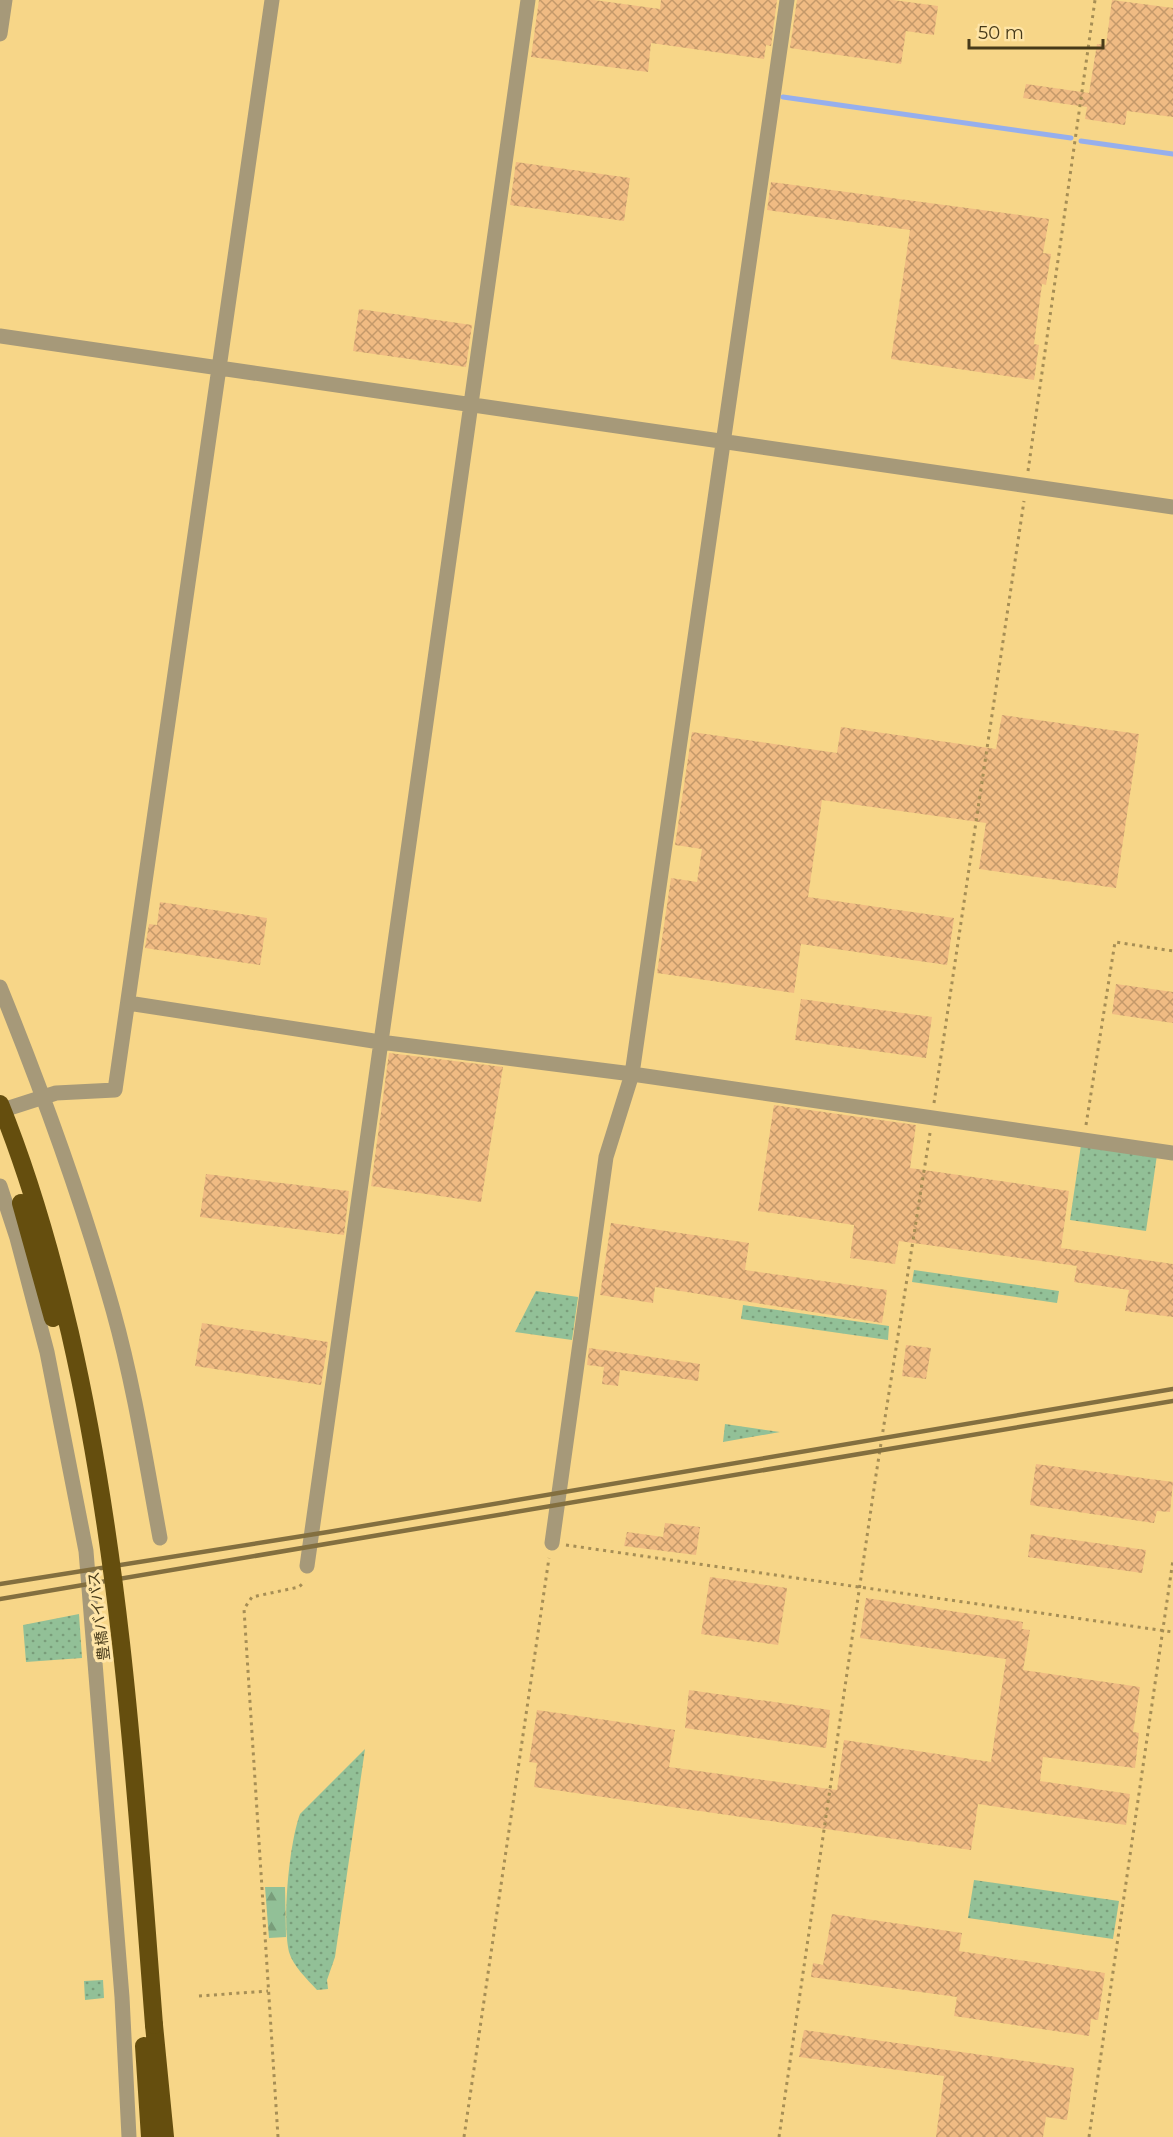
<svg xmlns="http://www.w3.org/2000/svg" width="1173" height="2137" font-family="Montserrat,'Noto Sans JP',sans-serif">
<defs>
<pattern id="green-dots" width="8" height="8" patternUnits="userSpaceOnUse" patternTransform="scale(1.5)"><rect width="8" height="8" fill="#92c097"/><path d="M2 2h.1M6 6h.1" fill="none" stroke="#799d7a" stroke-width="1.8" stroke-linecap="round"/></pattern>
<pattern id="forest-firs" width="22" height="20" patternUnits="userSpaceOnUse" patternTransform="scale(1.5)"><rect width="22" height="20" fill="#92c097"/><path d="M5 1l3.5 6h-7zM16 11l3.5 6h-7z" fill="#799d7a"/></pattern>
<pattern id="building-cross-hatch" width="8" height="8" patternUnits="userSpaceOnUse" patternTransform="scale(1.5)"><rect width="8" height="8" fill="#f0bb83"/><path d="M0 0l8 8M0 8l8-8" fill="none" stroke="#c4996a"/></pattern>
</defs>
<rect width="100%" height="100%" fill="#f7d688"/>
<path fill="url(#green-dots)" d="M 1081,1145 L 1157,1155 L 1146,1231 L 1070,1220 Z
M 914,1270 L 1059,1291 L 1057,1303 L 912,1282 Z
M 536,1291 L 578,1297 L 572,1340 L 515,1332 Z
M 743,1305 L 889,1326 L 888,1340 L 741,1319 Z
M 725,1424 L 780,1432 L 723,1442 Z
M 79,1614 L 82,1658 L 26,1662 L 23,1625 Z
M 365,1749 L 335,1957 L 327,1980 L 328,1989 L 317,1990 C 307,1979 293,1966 289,1952 C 282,1921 289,1844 300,1814 Z
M 974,1880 L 1119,1901 L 1113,1939 L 968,1918 Z
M 103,1980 L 104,1998 L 85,2000 L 84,1981 Z"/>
<path fill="url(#forest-firs)" d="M 265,1887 L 285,1887 L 286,1937 L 269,1938 Z"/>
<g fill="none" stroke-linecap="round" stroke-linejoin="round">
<path stroke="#96afed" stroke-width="5" d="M 783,97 L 1071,138
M 1081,141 L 1173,154"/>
</g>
<path fill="url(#building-cross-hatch)" d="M 539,0 L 594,0 L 660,9 L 661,0 L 777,0 L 771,46 L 766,45 L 764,59 L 651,43 L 648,72 L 531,57 Z
M 797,0 L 893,0 L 938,6 L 934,35 L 906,31 L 901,64 L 790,48 Z
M 1112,0 L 1173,8 L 1173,117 L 1127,111 L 1125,125 L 1085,119 L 1087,107 L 1023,98 L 1026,84 L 1089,93 L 1097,44 L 1106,45 Z
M 516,162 L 630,178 L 624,221 L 510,205 Z
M 771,182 L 1049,219 L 1043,253 L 1051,254 L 1046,285 L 1042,284 L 1034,344 L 1039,345 L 1034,380 L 891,359 L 910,230 L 767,210 Z
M 359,309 L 472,325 L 466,367 L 353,351 Z
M 1002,715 L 1139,734 L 1116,888 L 979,869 L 986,823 L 822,800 L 808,897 L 954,918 L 947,965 L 801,944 L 794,993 L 657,973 L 671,878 L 697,882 L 702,849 L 675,845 L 692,732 L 837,753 L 841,727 L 996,749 Z
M 160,902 L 267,918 L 260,965 L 145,948 L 149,924 L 157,925 Z
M 1116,984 L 1173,992 L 1173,1023 L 1112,1014 Z
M 801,999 L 932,1017 L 926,1058 L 795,1040 Z
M 389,1053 L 503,1067 L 481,1202 L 371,1186 Z
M 774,1105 L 916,1125 L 910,1168 L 1069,1191 L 1061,1248 L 1173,1264 L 1173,1317 L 1125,1311 L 1129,1290 L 1074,1282 L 1077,1266 L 899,1241 L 895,1264 L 850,1258 L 854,1225 L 758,1211 Z
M 206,1174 L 349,1191 L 344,1235 L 200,1217 Z
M 611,1223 L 749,1243 L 745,1270 L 887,1290 L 882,1323 L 655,1287 L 653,1303 L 600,1295 Z
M 202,1323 L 328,1342 L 321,1385 L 195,1366 Z
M 906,1345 L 931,1348 L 926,1379 L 902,1376 Z
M 589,1348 L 700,1364 L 698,1381 L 620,1370 L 618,1386 L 602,1384 L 604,1367 L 587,1365 Z
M 1036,1464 L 1173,1482 L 1170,1512 L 1157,1511 L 1154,1523 L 1030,1505 Z
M 665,1523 L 700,1527 L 696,1555 L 624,1546 L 627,1532 L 663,1537 Z
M 1031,1534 L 1146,1550 L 1142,1573 L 1028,1557 Z
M 710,1577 L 787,1588 L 778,1645 L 701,1634 Z
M 866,1598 L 1023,1622 L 1022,1629 L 1030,1630 L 1023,1670 L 1140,1687 L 1133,1732 L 1139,1733 L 1135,1768 L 1043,1757 L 1040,1781 L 1130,1794 L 1126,1825 L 978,1804 L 971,1850 L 534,1787 L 537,1763 L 529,1762 L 537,1710 L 675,1730 L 669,1767 L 837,1790 L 844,1740 L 991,1762 L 1006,1659 L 860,1638 Z
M 689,1690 L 830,1710 L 826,1748 L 685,1728 Z
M 832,1914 L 962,1933 L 959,1951 L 1105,1973 L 1098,2020 L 1091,2019 L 1089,2036 L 954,2016 L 957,1997 L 811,1977 L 813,1963 L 823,1965 Z
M 804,2030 L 1074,2068 L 1067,2120 L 1046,2117 L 1043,2137 L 936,2137 L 944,2076 L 799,2057 Z"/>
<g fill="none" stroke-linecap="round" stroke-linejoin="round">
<path stroke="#a68e55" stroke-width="3" stroke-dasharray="3 4.5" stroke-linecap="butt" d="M 1028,471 L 1095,0
M 934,1103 L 1024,501
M 1086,1125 L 1115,942 L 1173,951
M 566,1545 L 1173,1632
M 199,1996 L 268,1991
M 278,2137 L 244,1609 L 252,1597 L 299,1587 L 305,1581
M 464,2137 L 549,1558
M 779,2137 L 876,1475 L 930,1133
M 1089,2137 L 1173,1560"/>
<path stroke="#a69979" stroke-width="15" d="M 0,34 L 5,0
M 0,336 L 1173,507
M 0,987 C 43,1093 82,1200 113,1310 C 134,1385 146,1462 160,1538
M 128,1003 L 380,1042 L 632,1074 L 1173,1153
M 0,1111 L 56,1093 L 115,1090 L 272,0
M 0,1186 L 17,1238 L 47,1352 L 86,1551 L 122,1997 L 129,2137
M 552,1543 L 606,1157 L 632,1074 L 787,0
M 307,1566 L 528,0"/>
<path stroke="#654e0e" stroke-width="18" d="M 154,2025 L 165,2137
M 144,2046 L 150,2137"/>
<path stroke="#836f3f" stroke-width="4.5" d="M 0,1584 L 328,1532 L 1173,1389
M 0,1599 L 1173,1401"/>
<path stroke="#654e0e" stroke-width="18" d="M 0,1104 C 30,1178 52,1256 70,1333 C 122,1560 136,1793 154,2025
M 21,1203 L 53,1318"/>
</g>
<g text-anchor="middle" stroke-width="6" stroke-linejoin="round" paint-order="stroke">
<g font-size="15" fill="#473a19" stroke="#ffe5a7">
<text transform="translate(99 1616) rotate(-97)" y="5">豊橋バイパス</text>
</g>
</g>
<path d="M969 39v9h134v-9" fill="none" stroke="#473a19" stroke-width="3"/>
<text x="978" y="39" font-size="18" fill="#473a19" stroke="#ffe5a7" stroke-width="4.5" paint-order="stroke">50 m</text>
</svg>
